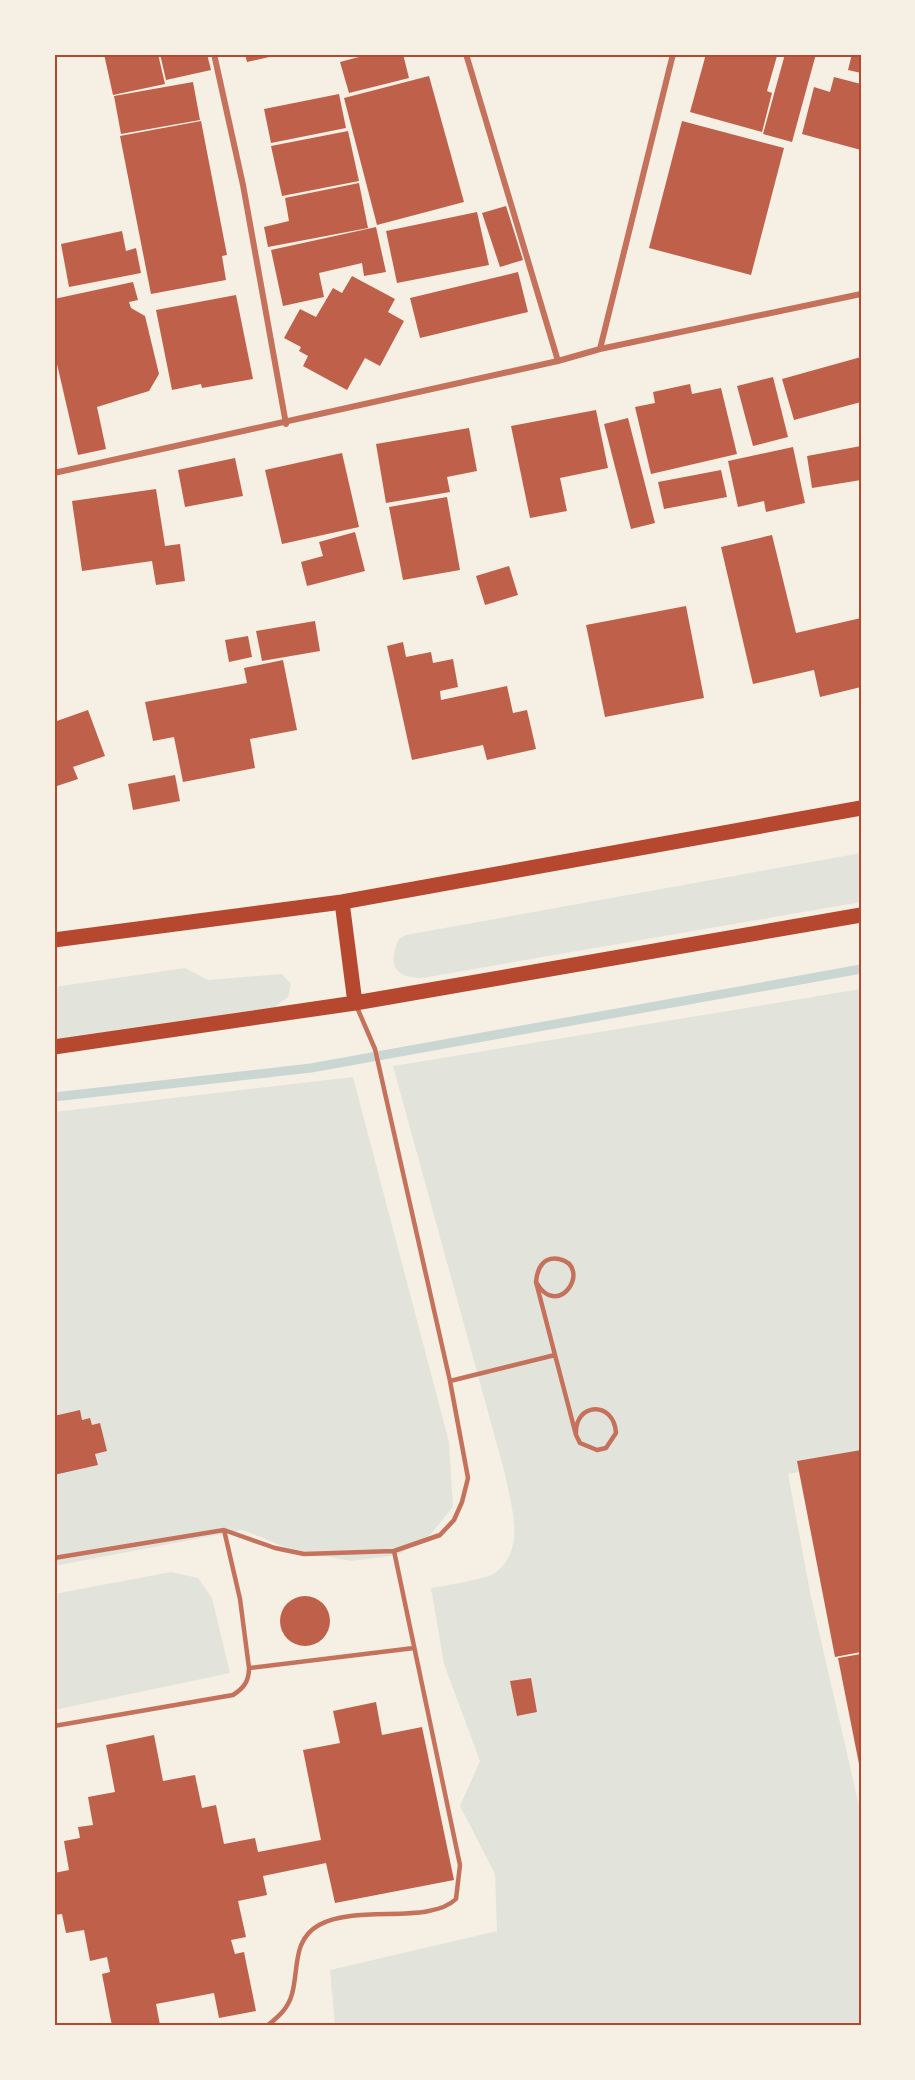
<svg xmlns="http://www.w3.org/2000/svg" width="915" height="2080" font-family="Georgia,serif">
<rect width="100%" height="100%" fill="#f6efe4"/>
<path fill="#e2e4dc" d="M 861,853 L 861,902 L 422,978 C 394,978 387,964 399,939 L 406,935 Z
M 185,968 L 208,980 L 282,974 L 291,984 L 288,997 L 275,1007 L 54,1040 L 54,987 Z
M 861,989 L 861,1460 L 788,1474 L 811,1597 L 861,1814 L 861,2026 L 335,2026 L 330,1970 L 497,1931 L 495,1874 L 460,1806 L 480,1761 L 444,1664 L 431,1588 C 444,1586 487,1579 495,1573 C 527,1549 511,1507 505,1474 L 393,1066 Z
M 353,1077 L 449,1442 L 453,1507 L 430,1535 L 398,1555 L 351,1561 L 292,1550 L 243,1530 L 54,1566 L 54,1112 Z
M 171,1572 L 198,1578 L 212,1598 L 230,1673 L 54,1710 L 54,1594 Z"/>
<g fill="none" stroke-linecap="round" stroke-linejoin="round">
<path stroke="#c9d6d2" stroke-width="9" d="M 54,1097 L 311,1068 L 861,969"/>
</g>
<path fill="#bf614a" d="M 104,54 L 158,54 L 165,84 L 113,95 Z
M 160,54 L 207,54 L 211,70 L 166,80 Z
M 245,54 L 278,54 L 278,55 L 247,62 Z
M 370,54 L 403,54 L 409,78 L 349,93 L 340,62 Z
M 706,54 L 777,56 L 767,91 L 772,93 L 762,132 L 690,112 Z
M 785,54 L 816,54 L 792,142 L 763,134 Z
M 852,54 L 861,54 L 861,73 L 848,70 Z
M 429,76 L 464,202 L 377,225 L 344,98 Z
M 834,77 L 861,84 L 861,150 L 802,134 L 814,87 L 830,92 Z
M 193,82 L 200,120 L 121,134 L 114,96 Z
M 339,94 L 346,128 L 271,143 L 264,109 Z
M 201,121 L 227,255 L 222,256 L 226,280 L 151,294 L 120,136 Z
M 682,121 L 784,148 L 751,275 L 649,248 Z
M 348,131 L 359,181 L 282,196 L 271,146 Z
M 359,183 L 368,228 L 268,247 L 264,227 L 289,221 L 285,198 Z
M 506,206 L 523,260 L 500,267 L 482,213 Z
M 477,212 L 489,265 L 397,283 L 386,231 Z
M 376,227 L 386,272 L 364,276 L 362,263 L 319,273 L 324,297 L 283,306 L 271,250 Z
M 122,231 L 126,251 L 136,248 L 141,273 L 69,287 L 61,244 Z
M 518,272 L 528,312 L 420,338 L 410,298 Z
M 352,276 L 395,299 L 388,312 L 404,321 L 380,366 L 365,358 L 347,390 L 303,366 L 308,356 L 299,351 L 301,347 L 284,338 L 300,309 L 316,317 L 333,288 L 342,293 Z
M 133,282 L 138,300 L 129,302 L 131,308 L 145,316 L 159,374 L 149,391 L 97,407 L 106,449 L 78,455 L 54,351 L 54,299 Z
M 236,295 L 253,379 L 202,388 L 201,384 L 172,390 L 156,310 Z
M 861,357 L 861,402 L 794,420 L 782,379 Z
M 773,377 L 788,437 L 753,446 L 737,386 Z
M 690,384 L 692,394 L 721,388 L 737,454 L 651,474 L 635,407 L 655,403 L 653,392 Z
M 596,410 L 608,468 L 560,478 L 567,511 L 530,518 L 511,426 Z
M 628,418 L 655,523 L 631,529 L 604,424 Z
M 469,428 L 477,471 L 447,477 L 450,492 L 386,503 L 376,444 Z
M 861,446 L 861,480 L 812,488 L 807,456 Z
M 793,447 L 805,503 L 766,512 L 764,501 L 738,507 L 728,461 Z
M 342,453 L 359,527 L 282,544 L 265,470 Z
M 235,458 L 243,496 L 185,507 L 178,470 Z
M 721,470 L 727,497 L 664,509 L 658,482 Z
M 156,489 L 165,546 L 180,544 L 185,581 L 156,585 L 152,561 L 82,571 L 72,501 Z
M 447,497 L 460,570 L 403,580 L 389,507 Z
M 355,532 L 365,571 L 307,586 L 301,562 L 323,556 L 319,542 Z
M 772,535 L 796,633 L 861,618 L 861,687 L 820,697 L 814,670 L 753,684 L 721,547 Z
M 509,566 L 518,595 L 485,605 L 476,576 Z
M 686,606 L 704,698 L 605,717 L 586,625 Z
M 315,621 L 320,651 L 262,661 L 256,631 Z
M 248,636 L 252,657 L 229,662 L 225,640 Z
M 403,642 L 406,657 L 431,652 L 433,663 L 453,659 L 458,687 L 440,691 L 441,700 L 507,686 L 513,713 L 527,710 L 536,749 L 487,760 L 483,745 L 412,760 L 387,646 Z
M 283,660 L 297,730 L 250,739 L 255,768 L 183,782 L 174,737 L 153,741 L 145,702 L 247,683 L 244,668 Z
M 88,710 L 105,756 L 73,767 L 78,779 L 54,787 L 54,722 Z
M 175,775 L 180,801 L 133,810 L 128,784 Z
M 80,1410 L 82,1420 L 90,1418 L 92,1425 L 100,1423 L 107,1451 L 95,1454 L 98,1465 L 54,1475 L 54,1416 Z
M 861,1450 L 861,1652 L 835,1657 L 797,1461 Z
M280 1621a25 25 0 1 1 50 0a25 25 0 1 1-50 0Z
M 861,1654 L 861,1769 L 860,1769 L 838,1658 Z
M 531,1678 L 537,1712 L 517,1716 L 510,1681 Z
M 376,1702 L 382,1735 L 422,1727 L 454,1880 L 335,1903 L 326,1863 L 263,1876 L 267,1895 L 238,1901 L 246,1937 L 231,1940 L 235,1954 L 244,1952 L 256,2011 L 219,2018 L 214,1993 L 156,2004 L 160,2025 L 112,2026 L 102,1974 L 110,1972 L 107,1957 L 90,1961 L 84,1930 L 66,1933 L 62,1914 L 54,1915 L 54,1890 L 56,1890 L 54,1873 L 69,1870 L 64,1841 L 80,1838 L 78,1827 L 93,1825 L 88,1797 L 115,1792 L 106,1745 L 154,1735 L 163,1781 L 195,1775 L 202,1808 L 216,1805 L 224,1844 L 255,1838 L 258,1852 L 321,1840 L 303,1750 L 340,1743 L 333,1711 Z"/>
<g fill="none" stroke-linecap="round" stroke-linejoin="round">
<path stroke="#c5725c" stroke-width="4.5" d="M 555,1355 L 576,1435 L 580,1443 L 597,1450 L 606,1448 L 616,1433 C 614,1400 574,1402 576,1435
M 450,1381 L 555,1355 L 536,1282 C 537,1269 543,1256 559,1259 C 593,1266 559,1322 536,1282
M 54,1558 L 224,1530 L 275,1548 L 304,1554 L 394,1551 L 440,1535 L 454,1520 L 462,1502 L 468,1478 L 450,1381 L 375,1049 L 356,1005
M 249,1668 L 414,1648
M 54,1726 L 233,1695 C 244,1688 249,1681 249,1668 L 240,1599 L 224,1530
M 267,2026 C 278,2017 288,2009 292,1994 C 299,1969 292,1940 319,1925 C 357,1904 429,1925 456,1899 L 460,1865 L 394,1551"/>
<path stroke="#c5725c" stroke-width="6" d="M 214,54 L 243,185 L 286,424
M 466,54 L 558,361
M 600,349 L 673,54
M 54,473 L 558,361 L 600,349 L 861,294"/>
<path stroke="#b5482f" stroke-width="15" d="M 342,902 L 355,1003
M 54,940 L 342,902 L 861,808
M 54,1047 L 355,1003 L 861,915"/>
</g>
<rect width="915" height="2080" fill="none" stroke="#f6efe4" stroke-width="111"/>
<rect x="56" y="56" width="804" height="1968" fill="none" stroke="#b5482f" stroke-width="2"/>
</svg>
